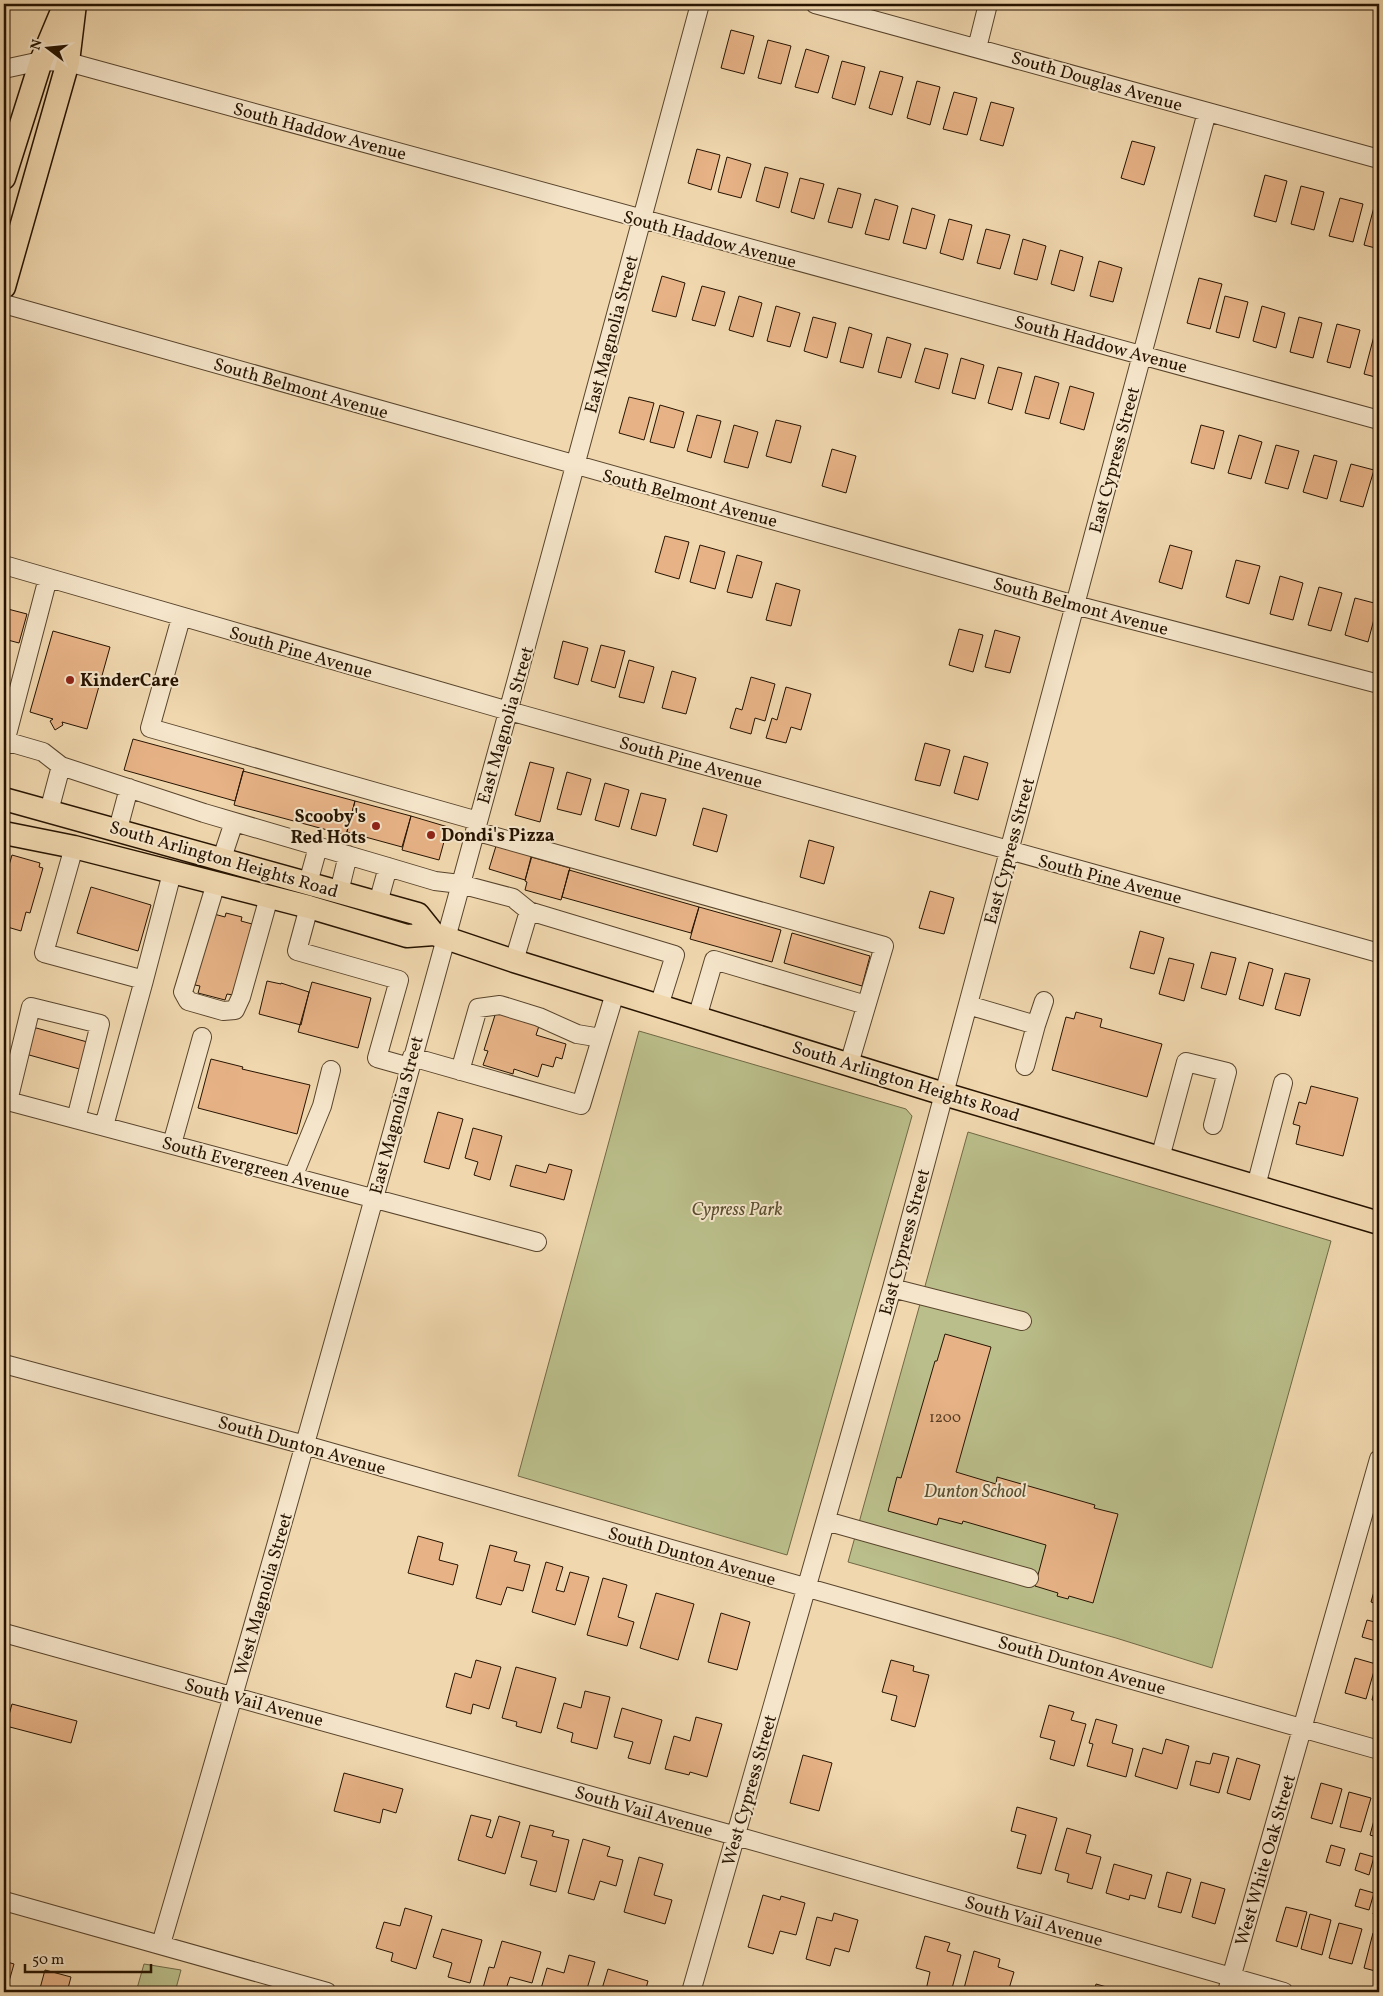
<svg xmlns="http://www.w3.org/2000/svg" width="1383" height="1996" font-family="Vollkorn,serif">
<rect width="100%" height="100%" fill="#f0d7ae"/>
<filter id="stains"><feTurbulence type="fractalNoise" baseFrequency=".004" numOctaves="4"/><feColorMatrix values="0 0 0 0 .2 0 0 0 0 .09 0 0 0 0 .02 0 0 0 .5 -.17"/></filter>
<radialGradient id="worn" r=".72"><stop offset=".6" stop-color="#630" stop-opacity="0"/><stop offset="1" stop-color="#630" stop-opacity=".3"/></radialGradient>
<path fill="#babe8a" stroke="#706845" d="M 639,1031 L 906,1109 L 912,1116 L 787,1555 L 518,1476 Z
M 968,1132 L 1331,1241 L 1212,1668 L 1116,1638 L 848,1562 Z
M 144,1964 L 181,1970 L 175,1992 L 136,1992 Z"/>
<path fill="#e6b286" stroke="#261300" d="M 731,30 L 754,36 L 744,74 L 721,68 Z
M 768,40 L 791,46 L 781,84 L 758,78 Z
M 806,49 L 829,56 L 818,93 L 795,87 Z
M 842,61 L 865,67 L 855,105 L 832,98 Z
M 880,71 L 903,77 L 892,115 L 869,108 Z
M 917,81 L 940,87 L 930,125 L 907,118 Z
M 954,92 L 977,98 L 967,135 L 943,129 Z
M 991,102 L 1014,108 L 1003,146 L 980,140 Z
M 1132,141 L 1155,147 L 1144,185 L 1121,178 Z
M 697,149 L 720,155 L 711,190 L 688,183 Z
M 727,157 L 751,164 L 741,198 L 718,192 Z
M 765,167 L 788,173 L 779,208 L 756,201 Z
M 1265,175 L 1287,181 L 1276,222 L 1254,216 Z
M 800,178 L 824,184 L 814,219 L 791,212 Z
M 1301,186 L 1324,192 L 1314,230 L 1291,224 Z
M 838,188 L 861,194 L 852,228 L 828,222 Z
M 1340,198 L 1363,204 L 1353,242 L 1329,236 Z
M 875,199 L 898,206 L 889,240 L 865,234 Z
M 1374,207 L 1379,209 L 1379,249 L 1364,245 Z
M 912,208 L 935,215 L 926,249 L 903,243 Z
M 949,219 L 972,225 L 963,260 L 940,253 Z
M 986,229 L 1010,235 L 1000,269 L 977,263 Z
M 1023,239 L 1046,246 L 1037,280 L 1014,274 Z
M 1060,250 L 1083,257 L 1074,291 L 1051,284 Z
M 1099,261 L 1122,268 L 1113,302 L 1090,296 Z
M 662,276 L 685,283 L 676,317 L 652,311 Z
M 1199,278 L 1222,284 L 1210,329 L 1187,323 Z
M 702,286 L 725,292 L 715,326 L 692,320 Z
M 739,296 L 762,303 L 753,337 L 729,330 Z
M 1225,296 L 1248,302 L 1239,338 L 1216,332 Z
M 776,306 L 800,313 L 790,347 L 767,341 Z
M 1262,306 L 1285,313 L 1276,348 L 1253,341 Z
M 813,317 L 836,323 L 827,358 L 804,351 Z
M 1299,317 L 1322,323 L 1313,358 L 1290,352 Z
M 1337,324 L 1360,330 L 1350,368 L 1327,362 Z
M 849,327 L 872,334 L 863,368 L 840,362 Z
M 1374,336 L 1379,338 L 1379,378 L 1364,374 Z
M 887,337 L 911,344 L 901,378 L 878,372 Z
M 925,348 L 948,354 L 939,389 L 915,382 Z
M 961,358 L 984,365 L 975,399 L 952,393 Z
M 998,367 L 1022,373 L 1012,410 L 988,403 Z
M 1035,376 L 1059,383 L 1049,419 L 1025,413 Z
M 1070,386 L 1094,393 L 1084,430 L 1060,423 Z
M 629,397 L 654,403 L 644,440 L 619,433 Z
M 660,405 L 684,412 L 674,448 L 650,442 Z
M 697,415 L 721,421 L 711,458 L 687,451 Z
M 776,420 L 801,426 L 791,463 L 766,456 Z
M 734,425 L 758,432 L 748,468 L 724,462 Z
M 1201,425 L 1224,431 L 1214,469 L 1191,463 Z
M 1239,435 L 1262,442 L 1251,479 L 1228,473 Z
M 1276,445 L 1299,451 L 1288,489 L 1265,483 Z
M 832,449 L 856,456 L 846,493 L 822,486 Z
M 1314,455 L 1337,461 L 1327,499 L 1303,492 Z
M 1351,464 L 1374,470 L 1363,507 L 1340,501 Z
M 665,536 L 689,542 L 679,579 L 655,572 Z
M 700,545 L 725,552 L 715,589 L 690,582 Z
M 1170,545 L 1192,551 L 1182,589 L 1159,582 Z
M 737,555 L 762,562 L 752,598 L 727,592 Z
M 1236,560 L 1260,566 L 1249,604 L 1226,597 Z
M 1280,576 L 1303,583 L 1293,620 L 1270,614 Z
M 776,583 L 800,590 L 791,626 L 766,620 Z
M 1319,587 L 1342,593 L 1331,631 L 1308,625 Z
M 1355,598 L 1378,604 L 1368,642 L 1345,635 Z
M 4,608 L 27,614 L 19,643 L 4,639 Z
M 959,629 L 983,635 L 973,672 L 949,665 Z
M 995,630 L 1020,637 L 1010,673 L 985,667 Z
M 53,631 L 110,647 L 87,729 L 62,722 L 63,725 L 55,730 L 50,721 L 53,719 L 30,712 Z
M 563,641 L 588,648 L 578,685 L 554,678 Z
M 601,645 L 625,651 L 615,688 L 591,681 Z
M 629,660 L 654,667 L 644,703 L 619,697 Z
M 672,671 L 696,678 L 686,714 L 662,708 Z
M 4,677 L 9,679 L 4,697 Z
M 751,677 L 775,684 L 765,721 L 755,718 L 751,734 L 730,728 L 736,708 L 742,710 Z
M 786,687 L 811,694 L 801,730 L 791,727 L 786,743 L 766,738 L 772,718 L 777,720 Z
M 133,739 L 244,769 L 235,801 L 124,770 Z
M 925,743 L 950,750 L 940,786 L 915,780 Z
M 964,756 L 988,763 L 978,800 L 954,793 Z
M 530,762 L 554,768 L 540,822 L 515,815 Z
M 243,771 L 355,801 L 346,835 L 234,805 Z
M 567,772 L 591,779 L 581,815 L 557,809 Z
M 605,783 L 629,790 L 619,827 L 595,820 Z
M 641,793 L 666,799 L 656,836 L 631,829 Z
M 355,801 L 411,816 L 402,847 L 347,832 Z
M 703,808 L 727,815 L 717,852 L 693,845 Z
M 411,816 L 448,827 L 439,860 L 402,850 Z
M 809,840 L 834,847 L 824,884 L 800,877 Z
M 496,846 L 532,856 L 525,880 L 489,869 Z
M 12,855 L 40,863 L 39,867 L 43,868 L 30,913 L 26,912 L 21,931 L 4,926 L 4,883 Z
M 531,857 L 570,868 L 561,900 L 525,890 L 527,882 L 525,881 Z
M 569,870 L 699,907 L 691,933 L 562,897 Z
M 91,887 L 151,905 L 138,951 L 77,933 Z
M 930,891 L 954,898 L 944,934 L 919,928 Z
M 699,907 L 781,930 L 772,962 L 690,939 Z
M 226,913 L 242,917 L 241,921 L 252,924 L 233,995 L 227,994 L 225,1000 L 198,993 L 200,986 L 195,985 L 214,914 L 225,917 Z
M 1140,931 L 1164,938 L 1154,974 L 1130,968 Z
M 792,933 L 870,956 L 862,986 L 784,963 Z
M 1211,952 L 1236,958 L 1226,995 L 1201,988 Z
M 1169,958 L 1194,964 L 1184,1001 L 1159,994 Z
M 1249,962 L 1273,969 L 1263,1006 L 1239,999 Z
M 1285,973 L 1310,979 L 1300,1016 L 1275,1009 Z
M 267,981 L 281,984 L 281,983 L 309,992 L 301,1025 L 259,1014 Z
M 312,982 L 371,998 L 358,1048 L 298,1032 Z
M 496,1012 L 539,1026 L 536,1035 L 566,1044 L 562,1059 L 556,1057 L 553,1067 L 542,1064 L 538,1077 L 514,1069 L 513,1074 L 483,1065 L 488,1051 L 484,1050 Z
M 1076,1012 L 1102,1019 L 1100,1027 L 1162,1044 L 1147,1097 L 1052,1070 L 1066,1017 L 1074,1019 Z
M 29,1026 L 91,1043 L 83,1070 L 22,1053 Z
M 211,1059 L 243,1067 L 242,1069 L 310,1085 L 297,1134 L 198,1108 Z
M 1311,1086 L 1358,1098 L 1343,1156 L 1296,1144 L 1300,1126 L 1293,1124 L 1299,1102 L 1306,1104 Z
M 438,1112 L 463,1119 L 449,1169 L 424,1162 Z
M 473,1128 L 502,1136 L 490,1180 L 474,1175 L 478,1162 L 465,1158 Z
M 549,1164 L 572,1170 L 564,1200 L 510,1186 L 516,1165 L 546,1173 Z
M 945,1334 L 991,1347 L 956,1472 L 996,1484 L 997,1477 L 1095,1505 L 1094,1508 L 1118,1514 L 1093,1603 L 1069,1596 L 1068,1599 L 1057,1596 L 1058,1593 L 1035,1586 L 1046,1545 L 963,1521 L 962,1524 L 939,1518 L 937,1525 L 888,1511 L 897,1477 L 901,1478 L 935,1361 L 937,1361 Z
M 418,1536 L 443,1543 L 439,1560 L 458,1565 L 453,1585 L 408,1573 Z
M 490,1545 L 517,1552 L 514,1561 L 530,1565 L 523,1591 L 507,1587 L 501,1605 L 476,1598 Z
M 546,1562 L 563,1567 L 556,1590 L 564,1592 L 570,1572 L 589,1577 L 575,1625 L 532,1612 Z
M 603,1578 L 627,1585 L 618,1617 L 634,1622 L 627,1646 L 587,1635 Z
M 1377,1581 L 1379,1581 L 1379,1605 L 1371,1602 Z
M 656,1593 L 694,1604 L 678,1660 L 640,1648 Z
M 721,1613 L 750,1622 L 737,1670 L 708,1662 Z
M 1367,1620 L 1379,1623 L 1376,1641 L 1362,1637 Z
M 1355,1658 L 1376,1664 L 1366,1699 L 1345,1693 Z
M 476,1660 L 501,1667 L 489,1709 L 473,1704 L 471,1714 L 446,1707 L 455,1673 L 471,1678 Z
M 891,1660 L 914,1666 L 913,1671 L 929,1675 L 915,1727 L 891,1720 L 897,1696 L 882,1692 Z
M 516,1667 L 556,1678 L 541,1733 L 516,1726 L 517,1722 L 502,1718 Z
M 1379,1672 L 1379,1702 L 1372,1700 Z
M 585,1691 L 610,1697 L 597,1749 L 571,1742 L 573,1733 L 557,1728 L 564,1703 L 581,1708 Z
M 12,1704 L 77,1721 L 71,1743 L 6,1726 Z
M 1049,1705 L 1074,1712 L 1071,1720 L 1086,1724 L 1074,1766 L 1050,1759 L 1055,1741 L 1040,1737 Z
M 622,1708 L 662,1720 L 650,1764 L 628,1758 L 633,1742 L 614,1737 Z
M 696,1717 L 722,1724 L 707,1777 L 690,1772 L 689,1775 L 665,1769 L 674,1736 L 690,1741 Z
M 1096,1719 L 1117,1725 L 1112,1743 L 1133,1749 L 1126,1777 L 1087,1766 L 1093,1744 L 1089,1743 Z
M 1166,1739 L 1189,1746 L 1177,1789 L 1135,1776 L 1143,1748 L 1162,1754 Z
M 1213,1753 L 1229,1757 L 1219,1793 L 1190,1785 L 1196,1761 L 1210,1764 Z
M 803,1755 L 832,1763 L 819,1811 L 790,1803 Z
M 1237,1758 L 1260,1765 L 1250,1800 L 1227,1793 Z
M 344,1773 L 403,1789 L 396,1813 L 383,1809 L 380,1823 L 334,1811 Z
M 1321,1783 L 1342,1789 L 1332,1824 L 1311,1818 Z
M 1349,1792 L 1371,1798 L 1361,1832 L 1340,1827 Z
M 1379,1802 L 1379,1838 L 1370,1835 Z
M 1017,1807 L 1057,1818 L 1041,1874 L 1017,1868 L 1026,1835 L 1011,1831 Z
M 471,1815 L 491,1820 L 486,1836 L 492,1838 L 499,1816 L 520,1822 L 505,1874 L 458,1860 Z
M 530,1825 L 554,1831 L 552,1836 L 569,1840 L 556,1892 L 530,1885 L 537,1861 L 521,1857 Z
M 1067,1828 L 1091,1835 L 1086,1853 L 1101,1857 L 1092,1889 L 1067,1882 L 1069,1874 L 1055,1870 Z
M 583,1839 L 610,1847 L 607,1856 L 623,1860 L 616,1886 L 600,1881 L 594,1900 L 568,1893 Z
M 1331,1845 L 1345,1849 L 1340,1866 L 1326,1862 Z
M 1360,1853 L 1374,1857 L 1369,1875 L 1355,1870 Z
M 639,1857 L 663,1864 L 654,1895 L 672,1900 L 665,1924 L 624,1912 Z
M 1114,1864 L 1152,1875 L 1145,1899 L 1130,1895 L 1129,1900 L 1106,1893 Z
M 1167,1872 L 1191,1879 L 1181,1913 L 1158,1907 Z
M 1201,1882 L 1225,1889 L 1215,1924 L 1192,1917 Z
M 1360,1889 L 1374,1893 L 1369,1910 L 1355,1906 Z
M 763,1895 L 780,1900 L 781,1896 L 805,1903 L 796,1935 L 780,1931 L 773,1954 L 748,1947 Z
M 1379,1895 L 1379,1915 L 1373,1914 Z
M 1286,1907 L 1307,1912 L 1297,1947 L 1276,1941 Z
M 405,1908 L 432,1916 L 416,1969 L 391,1961 L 393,1953 L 376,1948 L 384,1922 L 400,1926 Z
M 834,1913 L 858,1920 L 849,1952 L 835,1948 L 830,1966 L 806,1959 L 817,1917 L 832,1921 Z
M 1310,1914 L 1331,1920 L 1322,1955 L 1301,1949 Z
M 1339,1923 L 1362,1929 L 1352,1964 L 1329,1958 Z
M 442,1929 L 482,1940 L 470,1983 L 448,1977 L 452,1963 L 433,1957 Z
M 1373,1933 L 1379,1935 L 1379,1972 L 1364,1968 Z
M 925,1936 L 950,1943 L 947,1951 L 961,1955 L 951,1992 L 926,1990 L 930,1972 L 916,1968 Z
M 502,1941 L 541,1952 L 532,1983 L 510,1977 L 505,1992 L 483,1988 L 489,1967 L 494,1968 Z
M 974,1951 L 1000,1959 L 998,1967 L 1014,1972 L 1008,1992 L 963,1992 Z
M 569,1955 L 595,1962 L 586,1992 L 540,1992 L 547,1968 L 564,1973 Z
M 4,1961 L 14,1964 L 6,1992 L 4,1992 Z
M 608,1969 L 648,1981 L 645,1992 L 601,1992 Z
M 45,1970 L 71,1977 L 67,1992 L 39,1992 Z
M 1096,1984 L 1121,1991 L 1121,1992 L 1094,1992 Z"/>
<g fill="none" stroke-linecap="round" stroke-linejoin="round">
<g stroke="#58442c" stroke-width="20">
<path id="minor" d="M 815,4 L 1379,159
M 977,48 L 988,4
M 4,69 L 41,61 L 68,62 L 1379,420
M 4,304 L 1075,605 L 1379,684
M 4,565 L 509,711 L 1379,953
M 181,618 L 150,728 L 478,821
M 5,741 L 43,752 L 61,766
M 4,746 L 48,578
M 49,811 L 61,766 L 204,813 L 388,867 L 435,881 L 460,884 L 513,898 L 529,911
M 118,829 L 129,788
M 475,831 L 884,946 L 849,1064
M 74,847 L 44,953 L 144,980 L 172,873
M 222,858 L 234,822
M 216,883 L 183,992 L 188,1001 L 223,1011 L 235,1010 L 241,997 L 269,897
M 308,883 L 318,847
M 339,892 L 348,855
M 378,903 L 388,867
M 309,907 L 297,951 L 399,980 L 377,1058 L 409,1067
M 514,961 L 529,911 L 675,955 L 659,1006
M 968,1005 L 1036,1025 L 1025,1066
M 697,1018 L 714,960 L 866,1005
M 1036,1025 L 1044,1001
M 412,1057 L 581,1105 L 615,993
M 460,1071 L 478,1008 L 500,1005 L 539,1017 L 577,1034 L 601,1038
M 4,1100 L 537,1242
M 8,1101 L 31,1007 L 100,1024 L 76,1119
M 104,1126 L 144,980
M 172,1144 L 202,1037
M 1160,1158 L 1186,1062 L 1227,1072 L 1213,1125
M 293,1177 L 322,1106 L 331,1070
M 1256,1186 L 1283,1083
M 892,1288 L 1022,1321
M 4,1364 L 305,1445 L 1379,1750
M 826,1521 L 1029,1578
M 4,1633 L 736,1836 L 1284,1992
M 4,1901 L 327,1992
M 161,1944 C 350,1300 525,652 700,4
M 691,1992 L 892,1288 L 1207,112
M 1227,1992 L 1379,1459"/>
</g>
<g stroke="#261300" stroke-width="25">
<path id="major" d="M 4,178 L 41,61 L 65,4
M 4,287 L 68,62 L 75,4
M 4,799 L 418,914 L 434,934
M 4,833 L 74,847 L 309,907 L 407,936 L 434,934 L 514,961 L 944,1094 L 1379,1223"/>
</g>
<use href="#minor" stroke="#f5e5ca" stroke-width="18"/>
<use href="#major" stroke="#f0d7ae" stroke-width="22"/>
</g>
<g fill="#8f2418" stroke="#f5e5ca" stroke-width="2">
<circle cx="70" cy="680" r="5"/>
<circle cx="376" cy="826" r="5"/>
<circle cx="431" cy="835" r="5"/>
</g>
<g text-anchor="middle" stroke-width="4" stroke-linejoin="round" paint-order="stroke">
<g font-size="15" fill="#563b22">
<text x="945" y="1422">1200</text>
</g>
<g font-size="18" fill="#261300" stroke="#f5e5ca">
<text transform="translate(1097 81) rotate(16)" y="6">South Douglas Avenue</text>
<text transform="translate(320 131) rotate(15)" y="6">South Haddow Avenue</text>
<text transform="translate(710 239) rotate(15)" y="6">South Haddow Avenue</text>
<text transform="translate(611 334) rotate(-75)" y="6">East Magnolia Street</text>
<text transform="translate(1101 344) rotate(15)" y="6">South Haddow Avenue</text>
<text transform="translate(301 388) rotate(16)" y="6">South Belmont Avenue</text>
<text transform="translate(1114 460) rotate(-75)" y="6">East Cypress Street</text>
<text transform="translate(690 498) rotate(15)" y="6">South Belmont Avenue</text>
<text transform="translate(1081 606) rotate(15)" y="6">South Belmont Avenue</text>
<text transform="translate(301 652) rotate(16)" y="6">South Pine Avenue</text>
<text transform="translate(505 725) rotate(-74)" y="6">East Magnolia Street</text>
<text transform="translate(691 762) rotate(16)" y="6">South Pine Avenue</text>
<text transform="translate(1009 851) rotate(-75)" y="6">East Cypress Street</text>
<text transform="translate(224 859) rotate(16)" y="6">South Arlington Heights Road</text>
<text transform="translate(1110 879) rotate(15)" y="6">South Pine Avenue</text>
<text transform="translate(906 1081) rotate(17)" y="6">South Arlington Heights Road</text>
<text transform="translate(396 1115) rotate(-75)" y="6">East Magnolia Street</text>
<text transform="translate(256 1167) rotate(15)" y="6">South Evergreen Avenue</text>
<text transform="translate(904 1242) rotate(-75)" y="6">East Cypress Street</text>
<text transform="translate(302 1445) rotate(16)" y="6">South Dunton Avenue</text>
<text transform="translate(692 1556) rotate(16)" y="6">South Dunton Avenue</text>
<text transform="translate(263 1594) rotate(-74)" y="6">West Magnolia Street</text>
<text transform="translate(1082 1665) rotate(16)" y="6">South Dunton Avenue</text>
<text transform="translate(254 1702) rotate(15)" y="6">South Vail Avenue</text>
<text transform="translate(749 1790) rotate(-74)" y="6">West Cypress Street</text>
<text transform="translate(644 1811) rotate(16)" y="6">South Vail Avenue</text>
<text transform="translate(1265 1860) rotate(-74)" y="6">West White Oak Street</text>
<text transform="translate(1034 1921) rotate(16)" y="6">South Vail Avenue</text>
</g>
<g font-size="18" font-weight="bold" fill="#261300" stroke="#f5e5ca" text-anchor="start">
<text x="80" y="686">KinderCare</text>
<text x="366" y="822" text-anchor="end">Scooby's<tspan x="366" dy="21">Red Hots</tspan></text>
<text x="441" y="841">Dondi's Pizza</text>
</g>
<g font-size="18" font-style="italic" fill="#5a4f30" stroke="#f5e5ca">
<text x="737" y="1215">Cypress Park</text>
<text x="975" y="1497">Dunton School</text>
</g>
</g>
<rect width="1383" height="1996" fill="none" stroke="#f0d7ae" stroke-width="20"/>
<rect x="5" y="5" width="1373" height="1986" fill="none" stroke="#261300" stroke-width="2.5"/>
<rect x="10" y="10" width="1363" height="1976" fill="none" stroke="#261300"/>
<g transform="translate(48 48) rotate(286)" stroke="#f5e5ca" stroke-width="4" paint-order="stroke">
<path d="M0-4L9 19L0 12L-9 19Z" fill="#261300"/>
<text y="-8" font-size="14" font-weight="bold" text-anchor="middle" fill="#261300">N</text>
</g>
<path d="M25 1964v8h126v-8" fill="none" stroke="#261300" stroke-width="2.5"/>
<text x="32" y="1964" font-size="15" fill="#261300" stroke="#f5e5ca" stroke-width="4" paint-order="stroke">50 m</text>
<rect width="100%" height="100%" filter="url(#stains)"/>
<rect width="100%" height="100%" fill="url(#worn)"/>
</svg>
